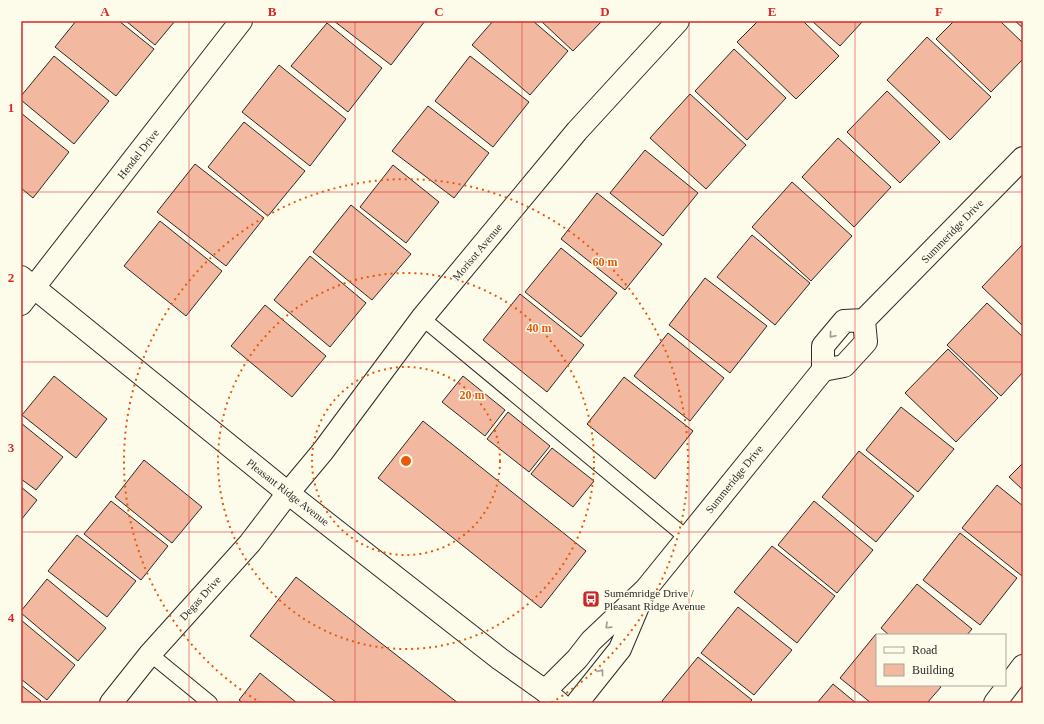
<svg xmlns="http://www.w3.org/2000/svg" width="1044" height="724" font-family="Georgia,serif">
<rect width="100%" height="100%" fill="#fdfbea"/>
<path fill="#f2b8a0" stroke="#2b2b2b" d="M 76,21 L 119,21 L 154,49 L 116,96 L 55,47 Z
M 126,21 L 175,21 L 155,45 Z
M 334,21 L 425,21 L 391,65 Z
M 493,21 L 533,21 L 568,51 L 530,95 L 472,45 Z
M 541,21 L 602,21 L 573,51 Z
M 758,21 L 803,21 L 839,56 L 796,99 L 737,42 Z
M 812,21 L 863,21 L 840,46 Z
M 954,21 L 1000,21 L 1023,43 L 1023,59 L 991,92 L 936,39 Z
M 1015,21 L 1023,21 L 1023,28 Z
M 327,23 L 382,68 L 348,112 L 291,66 Z
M 927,37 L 991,97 L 950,140 L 887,80 Z
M 734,49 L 786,98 L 747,140 L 695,91 Z
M 54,56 L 109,101 L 74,144 L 21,100 L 21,96 Z
M 470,56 L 529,102 L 493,147 L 435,101 Z
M 279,65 L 346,119 L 310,166 L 242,112 Z
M 887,91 L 940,142 L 900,183 L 847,132 Z
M 690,94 L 746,145 L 706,189 L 650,138 Z
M 428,106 L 489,153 L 454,198 L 392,151 Z
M 21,113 L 69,152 L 33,198 L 21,188 Z
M 244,122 L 305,171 L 268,216 L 208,167 Z
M 838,138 L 891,187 L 854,227 L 802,177 Z
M 645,150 L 698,193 L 663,236 L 610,193 Z
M 195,164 L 264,218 L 226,266 L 157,212 Z
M 393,165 L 439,202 L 406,243 L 360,207 Z
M 792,182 L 852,236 L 811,281 L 752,227 Z
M 597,193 L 662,244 L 625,290 L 561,239 Z
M 351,205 L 411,254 L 372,300 L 313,252 Z
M 160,221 L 222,271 L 186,316 L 124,266 Z
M 752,235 L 810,283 L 775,325 L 717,277 Z
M 1023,244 L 1023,326 L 982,287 Z
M 561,248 L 617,293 L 581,337 L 525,292 Z
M 310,256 L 366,303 L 330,347 L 274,300 Z
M 705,278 L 767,326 L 730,373 L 669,325 Z
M 520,294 L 584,345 L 547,392 L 483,340 Z
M 987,303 L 1023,337 L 1023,372 L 1001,396 L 947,345 Z
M 265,305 L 326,356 L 292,397 L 231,346 Z
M 668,333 L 724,378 L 690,421 L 634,376 Z
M 948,349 L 998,398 L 956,442 L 905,393 Z
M 54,376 L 107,419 L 76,458 L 22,415 Z
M 463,376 L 505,410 L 485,436 L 442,402 Z
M 624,377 L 693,431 L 655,479 L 587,424 Z
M 901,407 L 954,449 L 918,492 L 866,450 Z
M 508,412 L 550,446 L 529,472 L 487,439 Z
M 423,421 L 586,551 L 541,608 L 378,478 Z
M 21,423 L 63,457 L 36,490 L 21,479 Z
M 552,448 L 594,481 L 573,507 L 531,474 Z
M 859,451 L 914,496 L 876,542 L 822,497 Z
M 144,460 L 202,507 L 172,543 L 115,497 Z
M 1023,463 L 1023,490 L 1009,477 Z
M 997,485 L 1023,506 L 1023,574 L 1022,576 L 962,528 Z
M 21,487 L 37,500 L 21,520 Z
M 111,501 L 168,546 L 141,580 L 84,534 Z
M 814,501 L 873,550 L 837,593 L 778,545 Z
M 960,533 L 1017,578 L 980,625 L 923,580 Z
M 77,535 L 136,581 L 107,617 L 48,571 Z
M 772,546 L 835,596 L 797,643 L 734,592 Z
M 296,577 L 458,703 L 337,703 L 250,636 Z
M 47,579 L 106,628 L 78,661 L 21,613 L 21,611 Z
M 917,584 L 972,629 L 967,635 L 889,635 L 881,628 Z
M 738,607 L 792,650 L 754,695 L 701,653 Z
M 21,620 L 75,665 L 47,700 L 21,679 Z
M 876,634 L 877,635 L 877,685 L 938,685 L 941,687 L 927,703 L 871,703 L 840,678 Z
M 698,657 L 752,700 L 749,703 L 664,703 L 662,701 Z
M 260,673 L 297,703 L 243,703 L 239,700 Z
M 833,684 L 856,703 L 817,703 Z
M 21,685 L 41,701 L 39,703 L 21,703 Z"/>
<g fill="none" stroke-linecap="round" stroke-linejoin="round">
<g stroke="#2b2b2b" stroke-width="16">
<path id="service" d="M 422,318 L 686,537
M 150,654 L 210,703"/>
</g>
<g stroke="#2b2b2b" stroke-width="24">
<path id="minor" d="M 21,304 L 241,21
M 823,370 L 844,366 L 866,342 L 864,320
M 545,691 L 577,659 L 591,641 L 646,589 L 823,370 L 823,346 L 844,321 L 864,320 L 1023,158
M 111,703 L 150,654 L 250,543 L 288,493 L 323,451 L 422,318 L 577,131 L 678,21
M 577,703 L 620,649 L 642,597
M 995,703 L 1023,666"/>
</g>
<g stroke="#2b2b2b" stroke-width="24">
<path id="tertiary" d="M 21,277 L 288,493 L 500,659 L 545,691 L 559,703"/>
</g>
<use href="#service" stroke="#fdfbea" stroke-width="14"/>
<use href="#minor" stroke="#fdfbea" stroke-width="22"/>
<use href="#tertiary" stroke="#fdfbea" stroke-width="22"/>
</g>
<defs><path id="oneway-chevron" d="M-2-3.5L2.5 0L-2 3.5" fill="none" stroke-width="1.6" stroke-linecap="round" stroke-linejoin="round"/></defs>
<g stroke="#9e9d94">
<use href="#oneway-chevron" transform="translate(832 335) rotate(131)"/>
<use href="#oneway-chevron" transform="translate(608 626) rotate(136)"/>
<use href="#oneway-chevron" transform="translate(601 672) rotate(-52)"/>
</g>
<path fill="none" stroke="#d62828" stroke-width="1" stroke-opacity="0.55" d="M 189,21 L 189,703M 355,21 L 355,703M 522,21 L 522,703M 689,21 L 689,703M 855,21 L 855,703M 21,192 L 1023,192M 21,362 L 1023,362M 21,532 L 1023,532"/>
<g fill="none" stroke="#e8590c" stroke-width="2" stroke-dasharray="2 4">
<circle cx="406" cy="461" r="94"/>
<circle cx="406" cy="461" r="188"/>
<path d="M261 703A282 282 0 1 1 551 703"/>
</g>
<defs>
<g id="bus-square" transform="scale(0.9)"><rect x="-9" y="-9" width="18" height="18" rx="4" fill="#c62828" stroke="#fdfbea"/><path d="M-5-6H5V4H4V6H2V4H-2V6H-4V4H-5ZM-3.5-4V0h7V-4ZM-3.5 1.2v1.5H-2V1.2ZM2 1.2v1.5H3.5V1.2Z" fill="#fff"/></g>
</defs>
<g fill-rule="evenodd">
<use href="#bus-square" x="591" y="599"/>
</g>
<g text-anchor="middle" stroke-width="3" stroke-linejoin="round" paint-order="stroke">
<g font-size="11" fill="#2b2b2b" stroke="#fdfbea">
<text transform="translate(138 154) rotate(-52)" y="4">Hendel Drive</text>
<text transform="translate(952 231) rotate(-46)" y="4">Summeridge Drive</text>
<text transform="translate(477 252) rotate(-50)" y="4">Morisot Avenue</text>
<text transform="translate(734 479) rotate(-51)" y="4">Summeridge Drive</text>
<text transform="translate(288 492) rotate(38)" y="4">Pleasant Ridge Avenue</text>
<text transform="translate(200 598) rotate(-48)" y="4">Degas Drive</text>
</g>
<g font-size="11" fill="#2b2b2b" stroke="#fdfbea" text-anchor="start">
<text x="604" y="597">Sumemridge Drive /<tspan x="604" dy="13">Pleasant Ridge Avenue</tspan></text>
</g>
</g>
<circle cx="406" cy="461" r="6" fill="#e8590c" stroke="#fdfbea" stroke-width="2"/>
<g font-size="12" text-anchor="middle" font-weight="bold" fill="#e8590c" stroke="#fdfbea" stroke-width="3" stroke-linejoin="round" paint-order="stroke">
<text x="605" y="266">60 m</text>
<text x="539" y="332">40 m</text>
<text x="472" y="399">20 m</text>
</g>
<rect width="1044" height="724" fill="none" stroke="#fdfbea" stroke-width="44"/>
<rect x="876" y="634" width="130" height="52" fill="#fdfbea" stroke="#a9a89e"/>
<rect x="884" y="647" width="20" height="6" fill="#fdfbea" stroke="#a9a89e"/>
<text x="912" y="654" font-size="12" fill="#2b2b2b">Road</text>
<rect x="884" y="664" width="20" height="12" fill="#f2b8a0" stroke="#a9a89e"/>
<text x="912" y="674" font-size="12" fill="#2b2b2b">Building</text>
<rect x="22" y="22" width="1000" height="680" fill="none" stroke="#d62828" stroke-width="1.5"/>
<g font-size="13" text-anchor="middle" font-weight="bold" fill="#d62828">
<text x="105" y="16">A</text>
<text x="272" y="16">B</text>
<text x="439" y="16">C</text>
<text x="605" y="16">D</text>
<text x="772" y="16">E</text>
<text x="939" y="16">F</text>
<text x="11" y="112">1</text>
<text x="11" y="282">2</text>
<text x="11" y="452">3</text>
<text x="11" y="622">4</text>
</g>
</svg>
